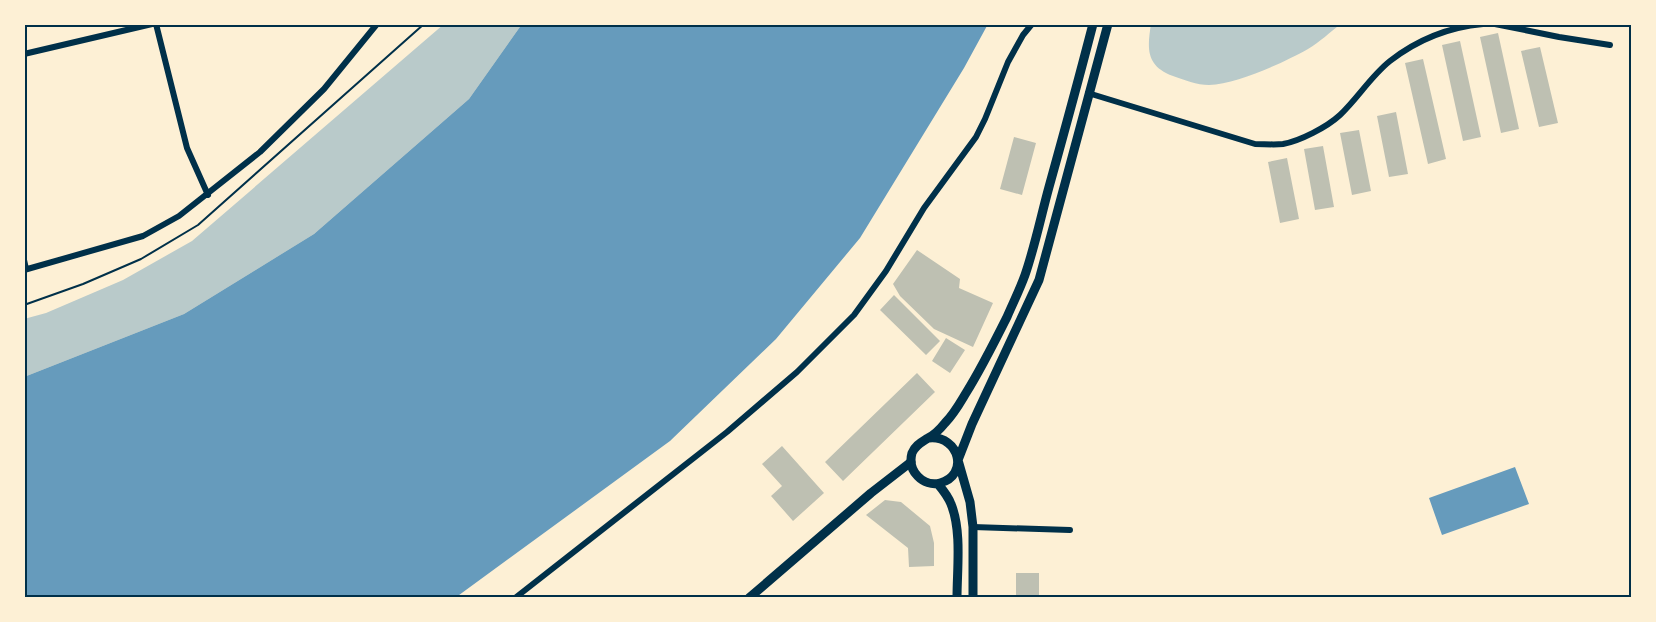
<svg xmlns="http://www.w3.org/2000/svg" width="1656" height="622" font-family="Bitter,serif">
<rect width="100%" height="100%" fill="#fdf0d5"/>
<path fill="#b9caca" d="M 444,24 L 522,24 L 469,99 L 314,234 L 184,314 L 24,377 L 24,319 L 46,313 L 123,280 L 192,241 Z
M 1151,24 L 1341,24 C 1330,32 1320,42 1308,49 C 1283,63 1237,84 1209,85 C 1197,85 1184,80 1173,76 C 1146,66 1147,49 1151,24 Z"/>
<path fill="#669bbc" d="M 522,24 L 988,24 L 964,68 L 860,238 L 776,339 L 670,441 L 455,598 L 24,598 L 24,377 L 184,314 L 314,234 L 469,99 Z
M 1515,467 L 1529,504 L 1442,535 L 1429,498 Z"/>
<path fill="#bec0b2" d="M 1498,33 L 1519,129 L 1501,133 L 1480,37 Z
M 1460,41 L 1481,137 L 1463,141 L 1442,45 Z
M 1540,47 L 1558,123 L 1539,127 L 1521,51 Z
M 1423,59 L 1446,159 L 1428,164 L 1405,63 Z
M 1396,112 L 1408,174 L 1389,177 L 1377,116 Z
M 1359,130 L 1371,191 L 1352,195 L 1340,133 Z
M 1014,137 L 1036,143 L 1022,195 L 1000,189 Z
M 1323,146 L 1334,207 L 1315,210 L 1304,149 Z
M 1287,158 L 1299,219 L 1280,223 L 1268,162 Z
M 917,250 L 960,279 L 959,288 L 993,303 L 973,347 L 934,329 L 900,296 L 893,284 Z
M 894,295 L 940,341 L 926,355 L 880,310 Z
M 946,338 L 965,350 L 950,373 L 932,361 Z
M 917,373 L 935,392 L 843,481 L 825,462 Z
M 782,446 L 824,493 L 793,521 L 771,496 L 782,486 L 762,464 Z
M 885,500 L 901,502 L 930,526 L 934,543 L 934,566 L 909,567 L 908,548 L 866,515 Z
M 1016,573 L 1039,573 L 1039,598 L 1016,598 Z"/>
<g fill="none" stroke-linecap="round" stroke-linejoin="round">
<path stroke="#003049" stroke-width="2" d="M 24,305 L 83,284 L 141,259 L 198,225 L 424,24"/>
<path stroke="#003049" stroke-width="6" d="M 156,24 L 187,148 L 208,195
M 1495,24 L 1559,37 L 1610,45
M 24,54 L 152,24
M 1088,93 L 1255,144 C 1264,144 1274,145 1283,144 C 1300,141 1327,127 1340,115 C 1358,98 1371,76 1390,61 C 1417,40 1450,27 1483,24
M 24,260 L 26,269
M 24,270 L 143,236 L 179,216 L 260,152 L 324,89 L 377,24
M 973,527 L 1070,530
M 515,598 L 727,432 L 797,372 L 854,315 L 886,271 L 924,208 L 976,137 L 985,119 L 1008,62 L 1023,35 L 1032,24"/>
<path stroke="#003049" stroke-width="9" d="M 749,598 L 871,493 L 911,462"/>
<path stroke="#003049" stroke-width="9" d="M 929,438 C 960,435 969,476 940,483 C 923,487 907,471 912,453 C 915,445 922,442 928,438 C 934,435 941,428 945,423 C 954,414 960,403 966,393 C 981,369 994,343 1007,317 C 1013,303 1020,289 1025,275 C 1035,246 1041,216 1049,187 C 1064,133 1079,78 1093,24
M 938,484 C 943,490 948,496 951,504 C 962,531 957,569 957,598
M 973,598 L 973,527 L 970,502 L 958,460 L 972,424 L 1039,280 L 1108,24"/>
</g>
<rect width="1656" height="622" fill="none" stroke="#fdf0d5" stroke-width="51"/>
<rect x="26" y="26" width="1604" height="570" fill="none" stroke="#003049" stroke-width="2"/>
</svg>
